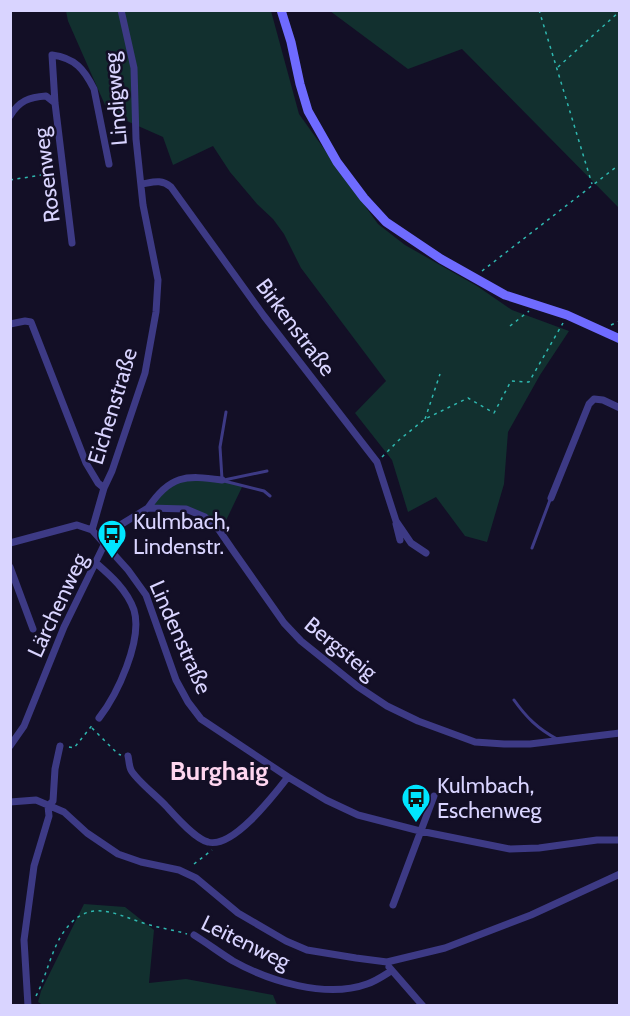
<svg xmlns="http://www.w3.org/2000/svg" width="630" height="1016" font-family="Cabin,sans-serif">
<rect width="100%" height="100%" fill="#130f26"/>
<path fill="#12302f" d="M 66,11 L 271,11 L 299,114 L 378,224 L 405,245 L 477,286 L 512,310 L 569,331 L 540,375 L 508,432 L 504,484 L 487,542 L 465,536 L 436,497 L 408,512 L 392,460 L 355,413 L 386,381 L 301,268 L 284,234 L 273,219 L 257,204 L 230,172 L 213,146 L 173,165 L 163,137 L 120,118 L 105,105 L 68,21 Z
M 330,11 L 619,11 L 619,208 L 462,49 L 408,69 Z
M 188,478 L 222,480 L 243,485 L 220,533 L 197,512 L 148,508 L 164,487 Z
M 84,904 L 125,907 L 154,930 L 149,983 L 186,979 L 273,995 L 277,1005 L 43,1005 L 38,1002 L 41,991 Z"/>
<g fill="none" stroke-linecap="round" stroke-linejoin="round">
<path stroke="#2fb8b0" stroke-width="1.5" stroke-dasharray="3 4.5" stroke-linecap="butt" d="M 539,10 L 592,184
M 558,67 L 620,11
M 10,180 L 54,173
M 482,271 L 620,164
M 611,325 L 620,321
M 510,326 L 529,311
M 425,419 L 440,374
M 382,457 L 399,440 L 425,419 L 468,398 L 494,413 L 511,381 L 529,382 L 563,323
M 92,728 L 118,754 L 121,755
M 69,747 L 74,748 L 94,723
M 194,864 L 212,850
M 36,996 C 46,977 50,955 61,936 C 86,896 112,913 146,924 C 160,928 174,930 187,934"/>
<path stroke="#3d3a85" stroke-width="3" d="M 222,479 L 220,447 L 226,412
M 224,480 L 267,471
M 224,481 L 264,491 L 270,496
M 532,548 L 550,500
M 514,700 C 526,717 538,729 557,739"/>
<path stroke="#3d3a85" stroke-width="7" d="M 10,116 C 19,101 29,97 46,96 L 55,103
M 142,184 C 154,182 161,179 171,187 L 264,316 L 377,462 L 396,521 L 411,543 L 426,553
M 72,243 L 55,103 L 52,55 C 75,58 84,69 94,89 L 109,164
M 10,324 L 25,321 L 31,322 L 86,463 L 98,483 L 104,488
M 551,498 L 589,404 L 594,399 L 603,400 L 620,408
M 148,508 C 170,475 185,475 222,480
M 396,524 L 400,540
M 92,530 L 104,488 L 112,471 L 145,373 L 156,312 L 158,280 L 143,205 L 136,139 L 134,68 L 121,10
M 10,543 L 77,525 L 92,530 L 128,570 L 146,595 L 176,680 L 188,702 L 201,719 L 288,777 L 326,800 L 358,815 L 420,831 L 510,849 L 539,848 L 597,840 L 620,840
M 96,563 C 111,576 127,590 134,610 C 143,640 117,695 99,718
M 10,567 L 33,629
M 10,746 L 24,726 L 64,627 L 105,543 L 117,527 L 148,508 L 186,509 L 205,517 L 219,530 L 232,549 L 284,623 L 301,641 L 357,686 L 387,706 L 418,721 L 475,742 L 504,744 L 530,744 L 620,733
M 128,756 C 129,760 129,766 131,770 C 136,780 158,797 166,806 C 176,817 195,839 208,842 C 233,849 274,795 288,777
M 10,802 L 36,800 L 64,812 L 87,833 L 118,854 L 141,862 L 179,870 L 196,878 L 238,913 L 286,941 L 307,950 L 356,958 L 387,962 L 445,948 L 531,915 L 620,874
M 48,806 L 53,801 L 55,769 L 60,746
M 393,905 L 434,796
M 194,935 C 207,943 220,953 233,961 C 269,981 326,999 367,984 C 376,981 383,976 391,971
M 389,967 L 423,1006
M 28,1006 L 24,940 L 34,866 L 49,816 L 48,806"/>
<path stroke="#6f6bff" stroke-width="9" d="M 281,10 L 291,42 L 300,84 L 308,111 L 337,162 L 364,198 L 386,222 L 441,259 L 505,295 L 567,315 L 620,339"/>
</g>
<defs>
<g id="bus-pin" transform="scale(1.5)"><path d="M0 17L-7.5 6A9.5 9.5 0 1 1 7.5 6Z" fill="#00e5ff" stroke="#130f26"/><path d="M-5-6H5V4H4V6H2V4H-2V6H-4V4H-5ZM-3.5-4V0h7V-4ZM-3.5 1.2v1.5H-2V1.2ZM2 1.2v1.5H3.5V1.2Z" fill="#111"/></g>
</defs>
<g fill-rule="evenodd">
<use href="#bus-pin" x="112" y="534"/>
<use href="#bus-pin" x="416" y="798"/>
</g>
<g text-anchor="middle" stroke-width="5" stroke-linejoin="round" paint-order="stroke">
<g font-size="22" fill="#d9d4ff" stroke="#130f26">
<text transform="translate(115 99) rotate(-95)" y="8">Lindigweg</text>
<text transform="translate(46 175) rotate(-97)" y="8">Rosenweg</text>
<text transform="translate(296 327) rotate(53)" y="8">Birkenstraße</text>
<text transform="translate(112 406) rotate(-73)" y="8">Eichenstraße</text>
<text transform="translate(57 605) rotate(-65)" y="8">Lärchenweg</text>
<text transform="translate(181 637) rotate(66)" y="8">Lindenstraße</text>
<text transform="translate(341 648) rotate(39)" y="8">Bergsteig</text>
<text transform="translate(246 942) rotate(26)" y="8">Leitenweg</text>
</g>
<g font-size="22" fill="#d9d4ff" stroke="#130f26" text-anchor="start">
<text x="133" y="529">Kulmbach,<tspan x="133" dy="25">Lindenstr.</tspan></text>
<text x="437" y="793">Kulmbach,<tspan x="437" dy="25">Eschenweg</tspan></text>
</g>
<g font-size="26" font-weight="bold" fill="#ffd6f0" stroke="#130f26">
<text x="219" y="780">Burghaig</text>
</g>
</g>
<rect width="630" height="1016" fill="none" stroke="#d9d4ff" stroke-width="24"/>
</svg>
